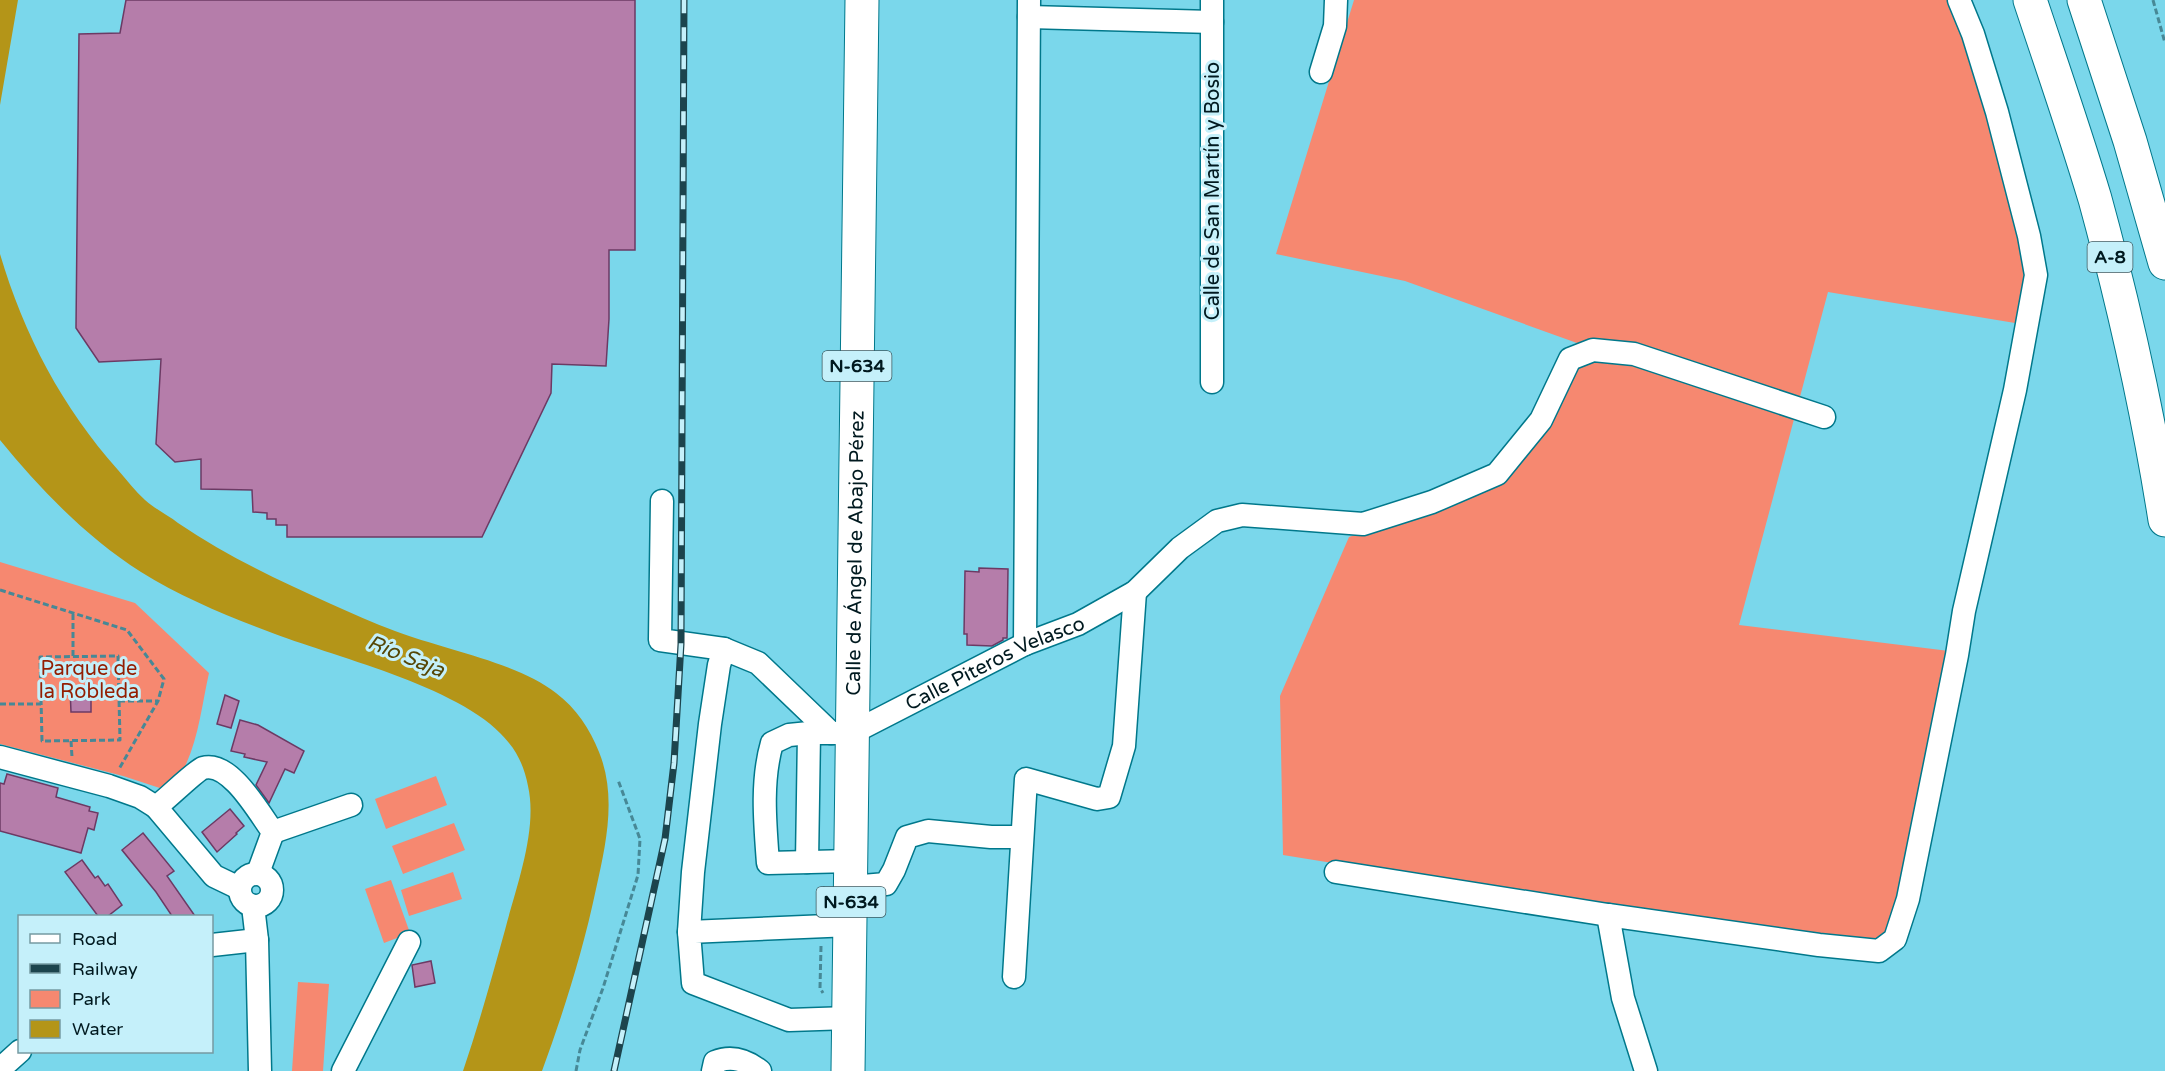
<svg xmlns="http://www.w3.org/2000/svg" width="2165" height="1071" font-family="'Varela Round',sans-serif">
<rect width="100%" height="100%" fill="#7ad7eb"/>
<path fill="#f68870" d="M 1354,0 L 1953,0 L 1986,98 L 2030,274 L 2015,323 L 1828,292 L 1739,625 L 1949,651 L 1895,939 L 1879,951 L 1283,855 L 1280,696 L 1349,537 L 1429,510 L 1509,476 L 1576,371 L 1577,343 L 1405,281 L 1276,254 Z
M 0,562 L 135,603 L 209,673 C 200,713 197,759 169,791 L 123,776 L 0,744 Z
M 436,776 L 447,805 L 386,829 L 375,799 Z
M 454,823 L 465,850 L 403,874 L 392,846 Z
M 453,872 L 462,899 L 409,916 L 401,890 Z
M 391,880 L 410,933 L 384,943 L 365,889 Z
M 298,982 L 329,984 L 323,1071 L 292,1071 Z"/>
<path fill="#b49518" d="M 0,0 L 18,0 L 0,105 Z
M 0,254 C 24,335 62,407 118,470 C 127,480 135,491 145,500 C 155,509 168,515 178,523 C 227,556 277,580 331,604 C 352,613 373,623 395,631 C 442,649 516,662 556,693 C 576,708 590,729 599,752 C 617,796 606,844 596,889 C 583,951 564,1011 542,1071 L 463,1071 C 479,1024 492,977 505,930 C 516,887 538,830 528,786 C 525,770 519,755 509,743 C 469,689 338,658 275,634 C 229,617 183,598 141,572 C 86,537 41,490 0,440 Z"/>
<path fill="#b57daa" stroke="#6c3a64" stroke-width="1.5" d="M 126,0 L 635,0 L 635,250 L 609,250 L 609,319 L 606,366 L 552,364 L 551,393 L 482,537 L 287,537 L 287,525 L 276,525 L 276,519 L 267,519 L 267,513 L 253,512 L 252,490 L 201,489 L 201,459 L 175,462 L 156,444 L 161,359 L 99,362 L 76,328 L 79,34 L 120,33 Z
M 979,568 L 1008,569 L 1007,638 L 1003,638 L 1003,640 L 992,646 L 967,645 L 967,634 L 964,634 L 965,571 L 979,572 Z
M 91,687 L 91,712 L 71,712 L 70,688 Z
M 225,695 L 239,701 L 231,728 L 217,724 Z
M 240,720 L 258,725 L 304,751 L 294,773 L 285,769 L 269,803 L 256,785 L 267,762 L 244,757 L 245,754 L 231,751 Z
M 7,774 L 58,788 L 56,797 L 90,807 L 89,811 L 98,813 L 94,830 L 88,828 L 81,853 L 0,831 L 0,783 L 4,784 Z
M 230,809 L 244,826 L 236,833 L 237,834 L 217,852 L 202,832 Z
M 143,833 L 174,871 L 167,876 L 195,916 L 172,916 L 156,892 L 122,850 Z
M 82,860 L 95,878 L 98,876 L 105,886 L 108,884 L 122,905 L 108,916 L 98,916 L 65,872 Z
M 431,961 L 435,983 L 415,987 L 412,965 Z"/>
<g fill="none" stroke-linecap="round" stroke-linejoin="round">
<g stroke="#00788b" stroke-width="25">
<g id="minor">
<path d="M 1029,17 L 1212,22"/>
<path d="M 1321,72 L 1335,26 L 1336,0"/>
<path d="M 1212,382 L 1212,0"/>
<path d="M 662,501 L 660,640 L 724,649"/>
<path d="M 1025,644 L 1029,0"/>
<path d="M 0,757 L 109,786 L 140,797 L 156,807 L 214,876 L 239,888"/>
<path d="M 156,807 C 166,800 195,771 203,768 C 230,760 259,813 273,832 L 258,873"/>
<path d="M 273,832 L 351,805"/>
<path id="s1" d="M 852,861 L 768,863 C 765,823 761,781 772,743 L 789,735 L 809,733 L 852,733 L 1025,644 L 1078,624 L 1135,592 L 1180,548 L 1217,521 L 1242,515 L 1363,524 L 1432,502 L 1497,474 L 1541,420 L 1570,359 L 1593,350 L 1634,354 L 1824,417"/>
<path d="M 807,862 L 809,733"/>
<path d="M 1336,872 L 1608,915"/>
<circle cx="256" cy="890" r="16"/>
<path d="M 851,887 L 886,884 L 894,870 L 907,837 L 928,831 L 991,837 L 1022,837"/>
<path d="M 253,906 L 257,940 L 260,1071"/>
<path d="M 689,932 L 693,872 L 710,724 L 719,665 L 724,649 L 758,663 L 831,733"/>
<path d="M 212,945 L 257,940"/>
<path d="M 1014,977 L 1026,779 L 1097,799 L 1109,797 L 1124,746 L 1135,592"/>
<path d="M 849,1018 L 789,1020 L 693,983 L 689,932 L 851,925"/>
<path d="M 0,1069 L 20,1051"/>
<path d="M 343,1071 L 409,942"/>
<path d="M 713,1071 L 715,1062 C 732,1055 746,1060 760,1071"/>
<path d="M 1646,1071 L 1623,998 L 1608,915 L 1819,945 L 1879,951 L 1895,939 L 1908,899 L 1957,655 L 1964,611 L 2015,390 L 2036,275 L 2029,236 L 1997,112 L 1973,34 L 1959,0"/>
</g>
</g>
<g stroke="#00788b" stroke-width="35">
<g id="highway">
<path d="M 2030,0 C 2052,66 2075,132 2095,199 C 2124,305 2148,412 2165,520"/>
<path d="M 2084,0 L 2130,141 L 2165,263"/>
<path id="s2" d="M 848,1071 L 862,0"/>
</g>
</g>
<path stroke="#478896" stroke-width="3" stroke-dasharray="6 3" stroke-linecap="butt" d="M 2153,0 L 2165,43
M 0,590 L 127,630 L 164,679 L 158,701 L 119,769
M 73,614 L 73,657
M 118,656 L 120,740 L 42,741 L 40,657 Z
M 119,701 L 158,701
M 0,704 L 41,704
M 71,741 L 72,757
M 821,907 L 821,892 L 825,887
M 821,946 L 820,988 L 823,993
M 576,1071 L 580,1050 L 603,988 L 638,875 L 640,839 L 618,780"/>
<use href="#minor" stroke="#fff" stroke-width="22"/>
<use href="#highway" stroke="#fff" stroke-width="33"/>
<g stroke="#1c444d" stroke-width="7">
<path id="rail" d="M 614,1071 L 665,839 L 674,763 L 681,644 L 684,0"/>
</g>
<use href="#rail" stroke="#c5f0fa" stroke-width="4.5" stroke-dasharray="14" stroke-linecap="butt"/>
</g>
<g text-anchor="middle" stroke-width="6" stroke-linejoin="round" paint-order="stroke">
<g fill="#c5f0fa" stroke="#3b5a61" stroke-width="1.5">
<rect x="2087.5" y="242" width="45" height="30" rx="4.5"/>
<rect x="822.5" y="351" width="69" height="30" rx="4.5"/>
<rect x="816.5" y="887" width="69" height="30" rx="4.5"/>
</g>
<g font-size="18" font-weight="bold" fill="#00191f">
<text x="2110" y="263">A-8</text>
<text x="857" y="372">N-634</text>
<text x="851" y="908">N-634</text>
</g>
<g font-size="20" fill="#00191f" stroke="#c5f0fa">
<text transform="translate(1212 191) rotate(-90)" y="7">Calle de San Martín y Bosio</text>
<text dy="7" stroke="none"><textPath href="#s2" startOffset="518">Calle de Ángel de Abajo Pérez</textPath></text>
<text dy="7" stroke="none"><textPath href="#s1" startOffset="446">Calle Piteros Velasco</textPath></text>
</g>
<g font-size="20" fill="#941e02" stroke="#c5f0fa">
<text x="89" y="675">Parque de<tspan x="89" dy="23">la Robleda</tspan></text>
</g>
<g font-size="21" font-style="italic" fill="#564707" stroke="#c5f0fa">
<text transform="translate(406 656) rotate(22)" y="7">Río Saja</text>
</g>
</g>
<rect x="18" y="915" width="195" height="138" fill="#c5f0fa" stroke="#769aa2" stroke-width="1.5"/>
<rect x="30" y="934" width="30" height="9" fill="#ffffff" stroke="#769aa2" stroke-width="1.5"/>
<text x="72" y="945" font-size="18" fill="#00191f">Road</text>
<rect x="30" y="964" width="30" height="9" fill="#1c444d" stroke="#769aa2" stroke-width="1.5"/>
<text x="72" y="975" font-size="18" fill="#00191f">Railway</text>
<rect x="30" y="990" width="30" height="18" fill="#f68870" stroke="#769aa2" stroke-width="1.5"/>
<text x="72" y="1005" font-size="18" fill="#00191f">Park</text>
<rect x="30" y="1020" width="30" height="18" fill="#b49518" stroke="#769aa2" stroke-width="1.5"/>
<text x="72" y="1035" font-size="18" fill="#00191f">Water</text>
</svg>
